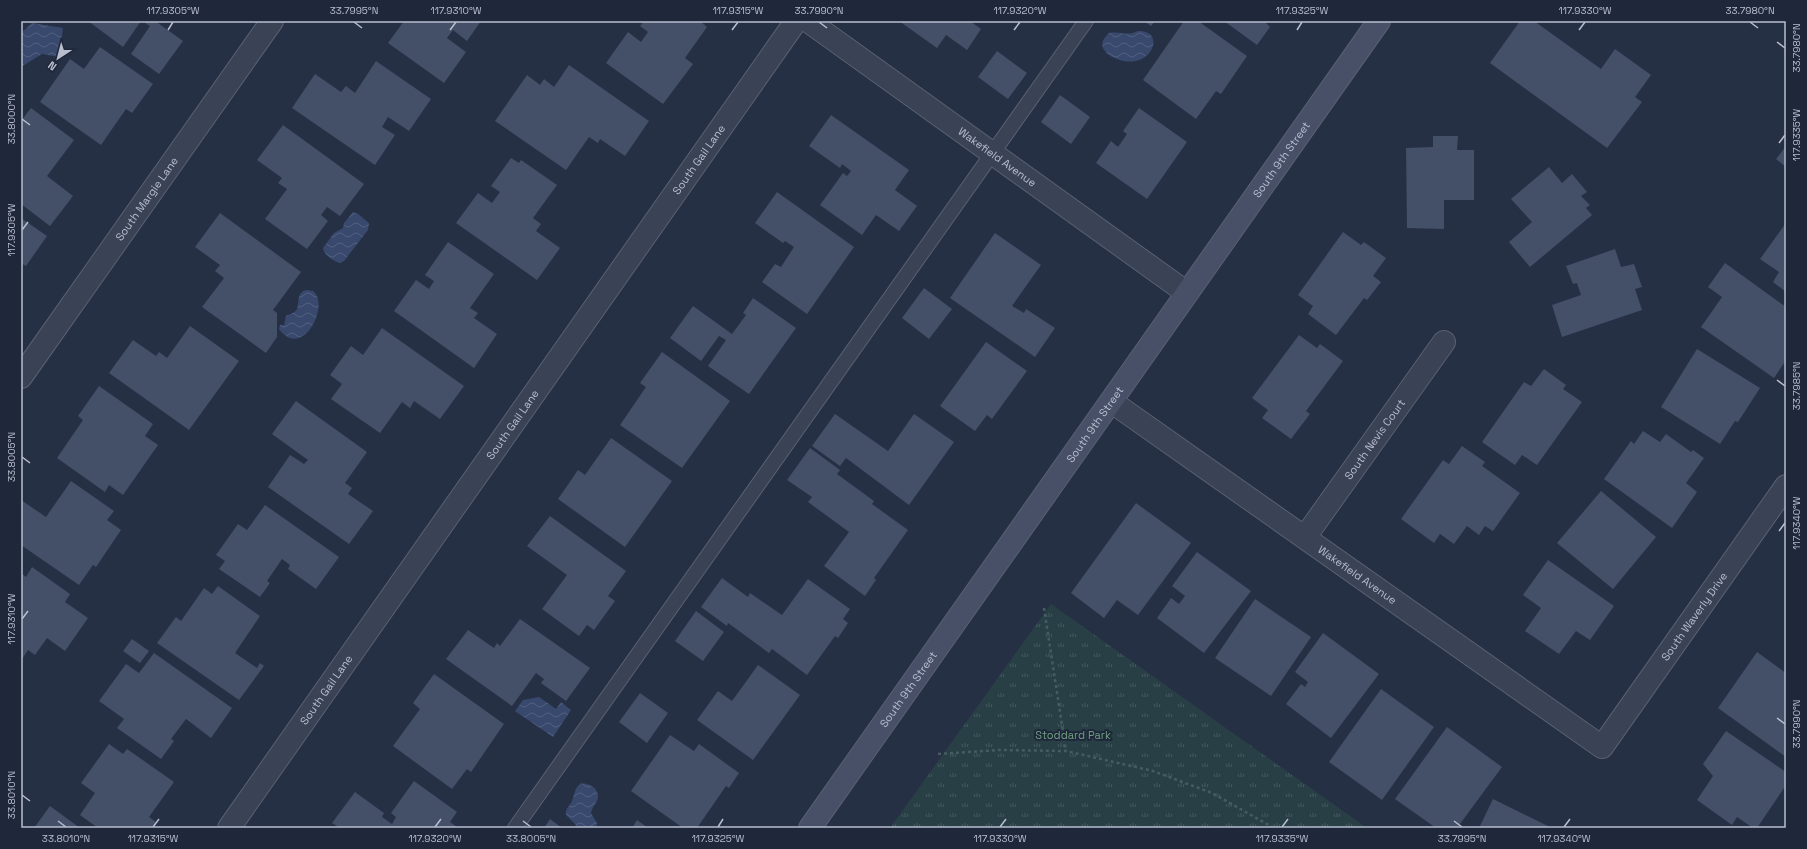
<svg xmlns="http://www.w3.org/2000/svg" width="1807" height="849" font-family="'Space Grotesk',sans-serif">
<defs>
<pattern id="park-tufts" width="24" height="20" patternUnits="userSpaceOnUse"><rect width="24" height="20" fill="#283f46"/><path d="M3 7l-1-3M5 7V3M7 7l1-3M15 17l-1-3M17 17v-4M19 17l1-3" fill="none" stroke="#455960"/></pattern>
<pattern id="water-waves" width="16" height="10" patternUnits="userSpaceOnUse"><rect width="16" height="10" fill="#38496d"/><path d="M0 5q4-4 8 0t8 0" fill="none" stroke="#536181"/></pattern>
</defs>
<rect width="100%" height="100%" fill="#263045"/>
<path fill="url(#park-tufts)" d="M 1051,604 L 1367,828 L 890,828 Z"/>
<path fill="url(#water-waves)" d="M 32,23 L 63,28 L 59,57 L 42,54 L 21,67 L 21,33 Z
M 1138,31 C 1167,30 1152,70 1120,60 C 1115,58 1108,56 1105,51 C 1099,44 1104,38 1109,33 C 1121,31 1125,37 1138,31 Z
M 353,212 L 358,214 L 369,223 L 368,230 L 344,261 L 340,263 C 333,261 324,255 323,248 L 334,233 L 343,228 L 344,223 Z
M 306,290 L 313,291 C 331,305 302,361 279,329 L 280,325 L 284,325 L 286,316 C 290,314 295,313 297,309 C 300,300 296,294 306,290 Z
M 539,697 L 556,709 L 561,702 L 571,710 L 553,737 L 515,711 L 523,700 Z
M 580,784 C 588,782 599,788 598,798 C 597,803 592,807 591,813 L 597,823 L 596,828 L 577,828 L 575,824 L 566,815 C 565,808 570,806 572,801 C 575,793 574,789 580,784 Z"/>
<path fill="#444f68" d="M 88,21 L 141,21 L 123,47 Z
M 142,21 L 155,21 L 183,41 L 159,74 L 131,54 L 150,26 Z
M 404,21 L 481,21 L 467,41 L 453,30 L 447,38 L 466,52 L 444,83 L 388,43 Z
M 644,21 L 700,21 L 707,27 L 685,58 L 693,64 L 663,104 L 606,63 L 628,32 L 641,42 L 648,32 L 640,26 Z
M 899,21 L 970,21 L 981,29 L 967,50 L 946,35 L 937,48 Z
M 1144,21 L 1155,21 L 1151,26 Z
M 1184,21 L 1198,21 L 1247,56 L 1221,94 L 1216,91 L 1196,119 L 1143,80 Z
M 1224,21 L 1268,21 L 1266,23 L 1270,27 L 1257,45 Z
M 1520,21 L 1534,21 L 1601,69 L 1615,49 L 1651,75 L 1635,97 L 1642,102 L 1607,148 L 1490,63 Z
M 100,47 L 153,84 L 132,113 L 126,109 L 101,145 L 40,102 L 70,59 L 84,69 Z
M 997,51 L 1027,73 L 1008,99 L 978,77 Z
M 376,61 L 431,99 L 409,131 L 388,117 L 382,127 L 395,135 L 375,165 L 292,108 L 315,74 L 341,92 L 346,86 L 355,93 Z
M 569,65 L 649,121 L 625,156 L 600,139 L 598,143 L 589,137 L 566,170 L 495,121 L 527,75 L 540,85 L 544,79 L 554,87 Z
M 1060,95 L 1090,117 L 1071,144 L 1041,122 Z
M 31,108 L 74,140 L 47,176 L 73,196 L 50,226 L 21,204 L 21,121 Z
M 1139,108 L 1187,142 L 1147,199 L 1096,163 L 1111,141 L 1118,147 L 1127,134 L 1123,131 Z
M 831,115 L 909,170 L 895,190 L 917,206 L 899,231 L 876,215 L 862,235 L 820,205 L 843,173 L 847,176 L 851,171 L 842,164 L 840,168 L 809,146 Z
M 283,125 L 364,184 L 340,216 L 327,207 L 321,215 L 328,221 L 307,249 L 265,219 L 287,189 L 278,183 L 282,178 L 257,160 Z
M 1433,136 L 1458,136 L 1457,150 L 1474,150 L 1474,200 L 1444,200 L 1444,229 L 1407,228 L 1406,148 L 1433,147 Z
M 1786,146 L 1786,167 L 1776,159 Z
M 511,158 L 519,163 L 521,160 L 557,185 L 533,218 L 541,224 L 536,231 L 560,248 L 537,280 L 456,223 L 478,193 L 492,203 L 500,192 L 491,186 Z
M 1549,167 L 1562,183 L 1572,174 L 1587,192 L 1581,196 L 1590,205 L 1586,208 L 1592,215 L 1530,267 L 1509,242 L 1532,222 L 1511,199 Z
M 777,192 L 854,247 L 807,314 L 762,282 L 775,264 L 781,267 L 794,247 L 785,241 L 783,243 L 755,223 Z
M 220,213 L 301,272 L 273,310 L 277,313 L 277,337 L 266,353 L 202,307 L 224,278 L 215,271 L 220,265 L 195,247 Z
M 21,218 L 47,236 L 26,266 L 21,263 Z
M 1786,223 L 1786,292 L 1773,282 L 1779,272 L 1760,259 Z
M 1343,232 L 1361,245 L 1364,242 L 1386,258 L 1373,276 L 1381,282 L 1367,300 L 1364,298 L 1336,335 L 1308,314 L 1313,306 L 1298,295 Z
M 995,233 L 1041,265 L 1012,306 L 1024,313 L 1026,309 L 1055,328 L 1035,357 L 950,298 Z
M 448,242 L 494,274 L 470,308 L 478,313 L 474,318 L 497,334 L 474,368 L 394,311 L 416,280 L 429,289 L 434,281 L 425,275 Z
M 1615,249 L 1621,267 L 1634,264 L 1642,287 L 1635,289 L 1642,310 L 1562,337 L 1552,305 L 1581,295 L 1577,283 L 1573,284 L 1566,266 Z
M 1725,263 L 1786,307 L 1786,360 L 1774,378 L 1701,327 L 1722,297 L 1708,287 Z
M 924,288 L 952,309 L 929,339 L 902,318 Z
M 753,298 L 796,328 L 749,394 L 708,366 L 726,340 L 719,336 L 701,361 L 670,338 L 693,306 L 732,334 L 746,315 L 743,313 Z
M 190,326 L 239,361 L 189,430 L 109,373 L 133,340 L 156,356 L 159,352 L 167,358 Z
M 382,328 L 464,386 L 440,419 L 414,401 L 410,408 L 402,402 L 380,433 L 331,399 L 342,384 L 330,375 L 351,346 L 363,355 Z
M 1299,335 L 1317,348 L 1320,344 L 1343,361 L 1306,411 L 1310,414 L 1291,439 L 1262,418 L 1268,410 L 1252,398 Z
M 986,342 L 1027,371 L 992,419 L 987,415 L 975,431 L 940,406 Z
M 1697,349 L 1760,388 L 1738,422 L 1735,421 L 1720,444 L 1661,407 Z
M 662,352 L 730,401 L 682,468 L 620,425 L 646,387 L 640,383 Z
M 1544,369 L 1566,385 L 1563,389 L 1582,402 L 1537,465 L 1522,455 L 1515,465 L 1482,442 L 1524,382 L 1531,386 Z
M 99,386 L 153,424 L 145,436 L 158,445 L 123,495 L 109,485 L 105,492 L 57,458 L 83,420 L 78,416 Z
M 296,401 L 367,452 L 345,483 L 352,488 L 348,494 L 373,511 L 349,544 L 268,487 L 290,455 L 304,464 L 308,460 L 272,434 Z
M 835,414 L 888,451 L 914,414 L 954,442 L 909,505 L 846,458 L 840,466 L 812,446 Z
M 1643,431 L 1660,442 L 1666,434 L 1691,452 L 1693,450 L 1704,458 L 1686,483 L 1697,492 L 1672,528 L 1604,479 L 1631,441 L 1634,444 Z
M 611,438 L 672,481 L 625,547 L 558,499 L 578,470 L 585,475 Z
M 1462,446 L 1485,462 L 1482,466 L 1520,493 L 1493,531 L 1485,526 L 1479,535 L 1467,526 L 1454,544 L 1440,534 L 1434,543 L 1401,519 L 1443,460 L 1449,464 Z
M 810,448 L 840,470 L 837,474 L 874,501 L 872,504 L 908,530 L 874,578 L 876,580 L 865,596 L 824,566 L 849,532 L 808,502 L 812,497 L 787,480 Z
M 71,481 L 114,511 L 107,520 L 121,530 L 96,567 L 93,565 L 79,585 L 21,545 L 21,500 L 46,517 Z
M 1601,491 L 1656,537 L 1613,589 L 1557,543 Z
M 1136,503 L 1191,543 L 1138,615 L 1117,600 L 1104,618 L 1071,593 Z
M 265,505 L 339,557 L 316,589 L 288,569 L 290,565 L 282,559 L 267,581 L 270,583 L 260,597 L 219,569 L 225,561 L 216,555 L 238,524 L 247,530 Z
M 550,516 L 626,571 L 608,596 L 615,601 L 594,630 L 587,625 L 579,636 L 542,609 L 567,575 L 527,546 Z
M 1197,552 L 1251,591 L 1204,653 L 1157,618 L 1171,598 L 1179,604 L 1185,596 L 1172,586 Z
M 1548,560 L 1614,606 L 1590,640 L 1576,631 L 1559,654 L 1525,631 L 1541,608 L 1523,595 Z
M 32,567 L 70,594 L 65,602 L 88,618 L 65,651 L 47,638 L 35,655 L 28,650 L 22,659 L 21,573 L 26,577 Z
M 722,578 L 748,597 L 750,593 L 782,615 L 808,579 L 850,609 L 843,619 L 848,623 L 838,638 L 835,636 L 807,675 L 772,649 L 769,653 L 728,623 L 727,626 L 701,607 Z
M 218,586 L 260,616 L 235,653 L 257,668 L 260,663 L 264,666 L 239,700 L 157,643 L 176,617 L 181,621 L 204,588 L 212,594 Z
M 1255,599 L 1311,637 L 1271,696 L 1215,658 Z
M 696,611 L 724,632 L 703,661 L 675,641 Z
M 520,619 L 590,668 L 566,701 L 541,683 L 544,679 L 536,673 L 512,706 L 446,659 L 468,630 L 494,648 L 497,643 L 500,646 Z
M 1323,633 L 1379,674 L 1331,738 L 1286,704 L 1301,684 L 1305,687 L 1308,682 L 1295,672 Z
M 132,639 L 149,651 L 140,663 L 123,651 Z
M 1757,652 L 1786,673 L 1786,757 L 1718,708 Z
M 154,653 L 232,708 L 211,738 L 186,719 L 171,739 L 174,741 L 161,759 L 117,728 L 124,719 L 99,701 L 126,664 L 139,673 Z
M 758,665 L 800,695 L 753,760 L 697,720 L 718,691 L 732,701 Z
M 434,674 L 504,724 L 471,772 L 467,769 L 452,789 L 393,746 L 420,709 L 413,703 Z
M 1381,689 L 1434,727 L 1382,800 L 1329,762 Z
M 640,693 L 668,713 L 647,743 L 619,722 Z
M 1447,727 L 1502,767 L 1457,828 L 1436,828 L 1395,799 Z
M 1726,731 L 1786,772 L 1786,785 L 1757,828 L 1753,828 L 1737,817 L 1732,825 L 1697,800 L 1713,776 L 1703,764 Z
M 670,735 L 694,751 L 699,744 L 739,773 L 729,788 L 726,786 L 697,828 L 683,828 L 631,791 Z
M 109,744 L 123,754 L 127,749 L 174,782 L 149,817 L 156,822 L 152,828 L 98,828 L 80,815 L 95,793 L 81,783 Z
M 414,781 L 457,812 L 450,822 L 457,827 L 456,828 L 340,828 L 332,823 L 355,792 L 384,813 L 382,817 L 392,824 L 396,817 L 391,813 Z
M 1493,799 L 1552,828 L 1479,828 Z
M 50,806 L 80,828 L 34,828 Z
M 550,819 L 562,828 L 544,828 Z
M 637,820 L 648,828 L 632,828 Z"/>
<g fill="none" stroke-linecap="round" stroke-linejoin="round">
<g stroke="#596072" stroke-width="16">
<path id="lane" d="M 515,828 L 1086,21"/>
</g>
<g stroke="#596072" stroke-width="24">
<g id="street">
<path id="s1" d="M 808,21 L 1187,293"/>
<path id="s2" d="M 21,377 L 272,21"/>
<path id="s3" d="M 1112,402 L 1602,747 L 1786,486"/>
<path id="s4" d="M 1305,537 L 1444,342"/>
<path id="s5" d="M 229,828 L 796,21"/>
</g>
</g>
<g stroke="#596072" stroke-width="24">
<g id="secondary">
<path id="s6" d="M 810,828 C 1000,560 1189,290 1379,21"/>
</g>
</g>
<path stroke="#465c62" stroke-width="2.5" stroke-dasharray="3 3" stroke-linecap="butt" d="M 1044,608 L 1066,751
M 938,754 L 999,750 L 1066,751 L 1153,771 L 1212,793 L 1274,828"/>
<use href="#lane" stroke="#3a4255" stroke-width="14"/>
<use href="#street" stroke="#3a4255" stroke-width="22"/>
<use href="#secondary" stroke="#485068" stroke-width="22"/>
</g>
<path fill="none" stroke="#b8bece" stroke-width="1.5" d="M 354,22 L 362,28M 819,22 L 827,28M 1750,22 L 1758,28M 168,30 L 173,22M 450,30 L 456,22M 732,30 L 738,22M 1014,30 L 1020,22M 1297,30 L 1302,22M 1579,30 L 1585,22M 1777,42 L 1785,48M 22,119 L 30,125M 1779,143 L 1785,135M 22,230 L 28,222M 1777,380 L 1785,386M 22,457 L 30,463M 1779,531 L 1785,523M 22,619 L 28,611M 1777,718 L 1785,724M 22,795 L 30,801M 58,821 L 66,827M 523,821 L 531,827M 1454,821 L 1462,827M 153,827 L 159,819M 435,827 L 441,819M 718,827 L 723,819M 1000,827 L 1006,819M 1282,827 L 1288,819M 1564,827 L 1570,819"/>
<g text-anchor="middle" stroke-width="4" stroke-linejoin="round" paint-order="stroke">
<g font-size="11" fill="#b8bece" stroke="#1f273a">
<text dy="4" stroke="none"><textPath href="#s1" startOffset="233">Wakefield Avenue</textPath></text>
<text dy="4" stroke="none"><textPath href="#s5" startOffset="817">South Gail Lane</textPath></text>
<text dy="4" stroke="none"><textPath href="#s6" startOffset="818">South 9th Street</textPath></text>
<text dy="4" stroke="none"><textPath href="#s2" startOffset="218">South Margie Lane</textPath></text>
<text dy="4" stroke="none"><textPath href="#s5" startOffset="493">South Gail Lane</textPath></text>
<text dy="4" stroke="none"><textPath href="#s6" startOffset="494">South 9th Street</textPath></text>
<text dy="4" stroke="none"><textPath href="#s4" startOffset="120">South Nevis Court</textPath></text>
<text dy="4" stroke="none"><textPath href="#s3" startOffset="300">Wakefield Avenue</textPath></text>
<text dy="4" stroke="none"><textPath href="#s3" startOffset="759">South Waverly Drive</textPath></text>
<text dy="4" stroke="none"><textPath href="#s5" startOffset="169">South Gail Lane</textPath></text>
<text dy="4" stroke="none"><textPath href="#s6" startOffset="170">South 9th Street</textPath></text>
</g>
<g font-size="11" fill="#6ea07f" stroke="#1f273a">
<text x="1073" y="739">Stoddard Park</text>
</g>
</g>
<rect width="1807" height="849" fill="none" stroke="#1f273a" stroke-width="44"/>
<g transform="translate(58 58) rotate(216)" stroke="#1f273a" stroke-width="3" paint-order="stroke">
<path d="M0-3L7 15L0 10L-7 15Z" fill="#b8bece"/>
<text y="-6" font-size="11" font-weight="bold" text-anchor="middle" fill="#b8bece">N</text>
</g>
<rect x="22" y="22" width="1763" height="805" fill="none" stroke="#b8bece" stroke-width="1.5"/>
<g font-size="10" text-anchor="middle" fill="#b8bece">
<text x="173" y="14">117.9305°W</text>
<text x="354" y="14">33.7995°N</text>
<text x="456" y="14">117.9310°W</text>
<text x="738" y="14">117.9315°W</text>
<text x="819" y="14">33.7990°N</text>
<text x="1020" y="14">117.9320°W</text>
<text x="1302" y="14">117.9325°W</text>
<text x="1585" y="14">117.9330°W</text>
<text x="1750" y="14">33.7980°N</text>
<text transform="translate(1796 48) rotate(-90)" y="4">33.7980°N</text>
<text transform="translate(11 119) rotate(-90)" y="4">33.8000°N</text>
<text transform="translate(1796 135) rotate(-90)" y="4">117.9335°W</text>
<text transform="translate(11 230) rotate(-90)" y="4">117.9305°W</text>
<text transform="translate(1796 386) rotate(-90)" y="4">33.7985°N</text>
<text transform="translate(11 457) rotate(-90)" y="4">33.8005°N</text>
<text transform="translate(1796 523) rotate(-90)" y="4">117.9340°W</text>
<text transform="translate(11 619) rotate(-90)" y="4">117.9310°W</text>
<text transform="translate(1796 724) rotate(-90)" y="4">33.7990°N</text>
<text transform="translate(11 795) rotate(-90)" y="4">33.8010°N</text>
<text x="66" y="842">33.8010°N</text>
<text x="153" y="842">117.9315°W</text>
<text x="435" y="842">117.9320°W</text>
<text x="531" y="842">33.8005°N</text>
<text x="718" y="842">117.9325°W</text>
<text x="1000" y="842">117.9330°W</text>
<text x="1282" y="842">117.9335°W</text>
<text x="1462" y="842">33.7995°N</text>
<text x="1564" y="842">117.9340°W</text>
</g>
</svg>
